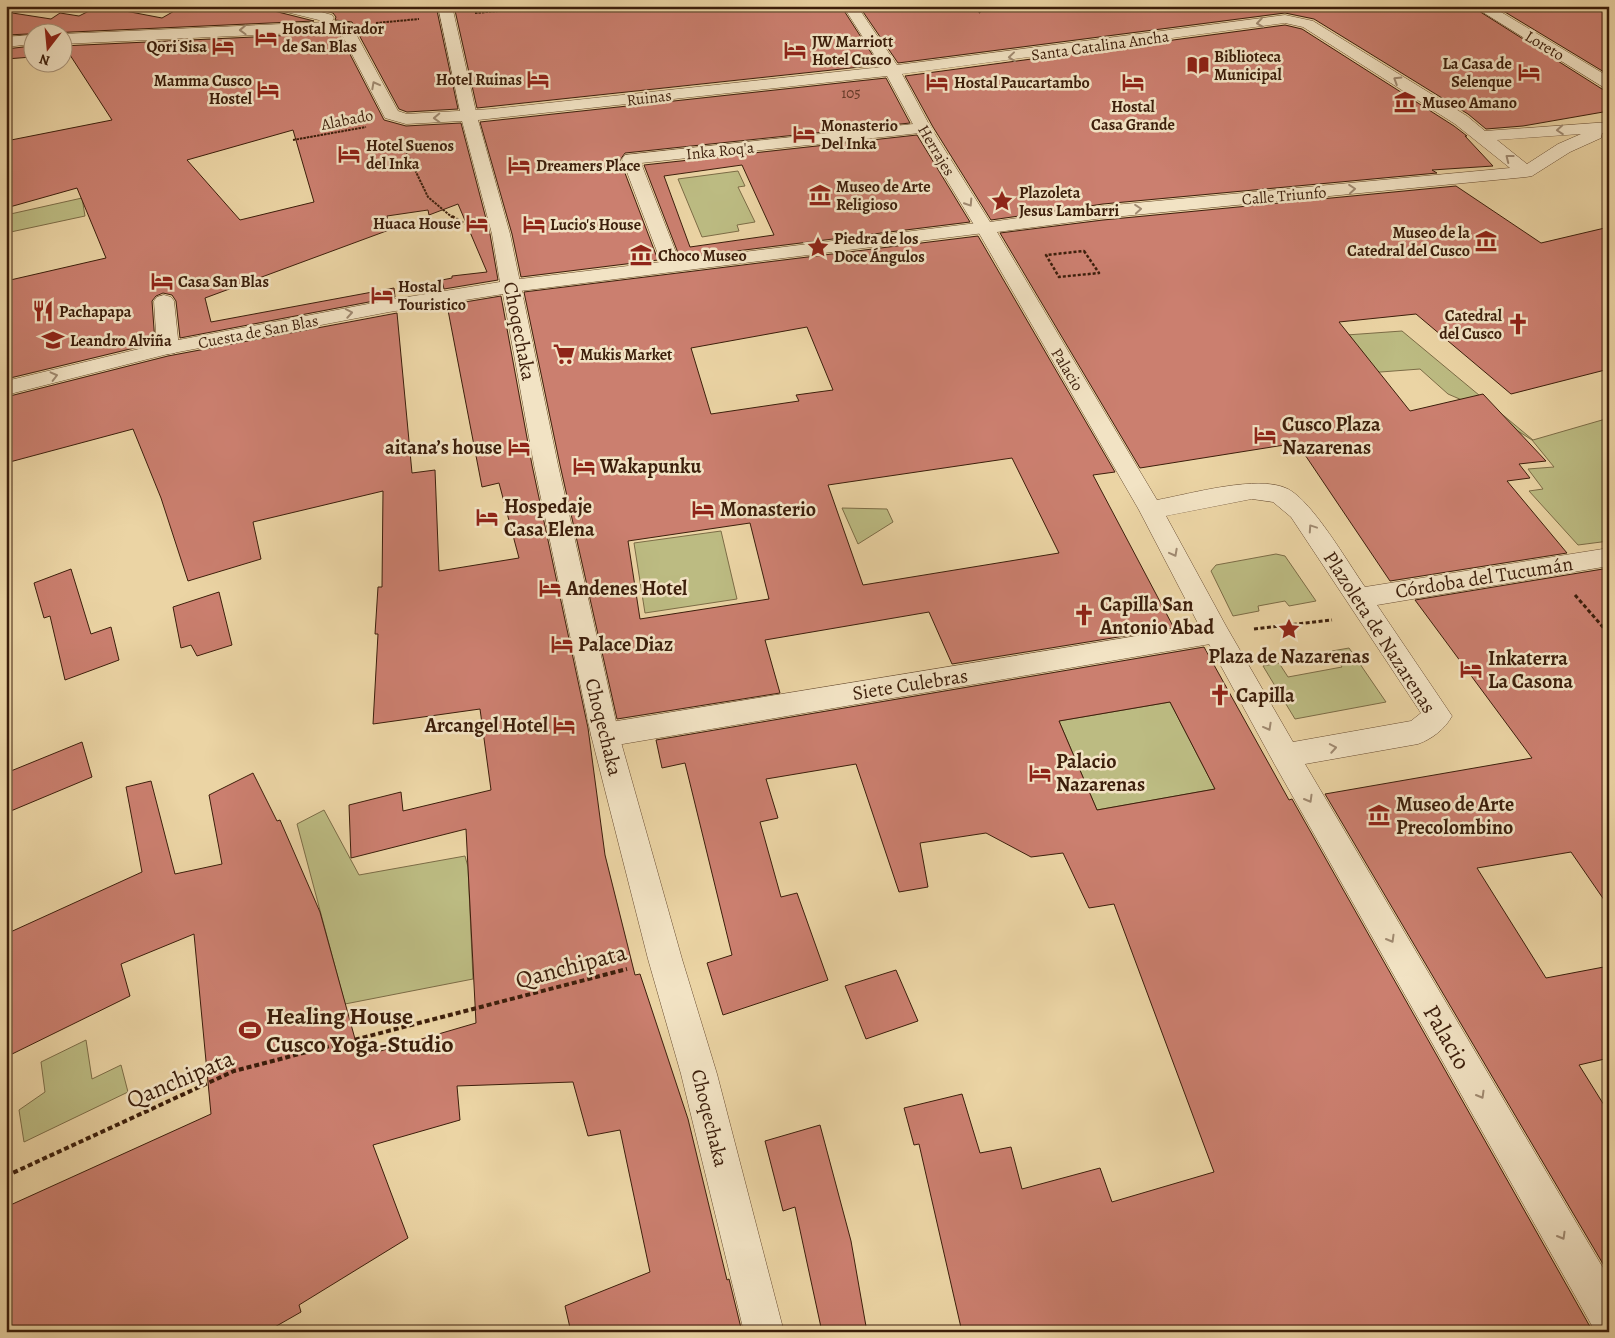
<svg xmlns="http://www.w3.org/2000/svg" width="1615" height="1338" font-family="Alegreya,serif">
<rect width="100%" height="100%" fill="#ebd4a4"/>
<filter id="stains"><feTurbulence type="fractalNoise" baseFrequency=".004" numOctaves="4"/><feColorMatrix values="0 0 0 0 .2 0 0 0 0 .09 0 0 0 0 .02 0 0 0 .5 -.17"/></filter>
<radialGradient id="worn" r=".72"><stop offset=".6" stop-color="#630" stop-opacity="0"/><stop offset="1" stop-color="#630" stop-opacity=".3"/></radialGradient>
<path fill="#bcbb82" stroke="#7c6c46" d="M 738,171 L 745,186 L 738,187 L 755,222 L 737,225 L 739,231 L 702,237 L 678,179 Z
M 82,198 L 85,216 L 6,233 L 6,215 Z
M 1402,331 L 1533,440 L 1609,418 L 1609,541 L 1578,545 L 1529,491 L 1543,489 L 1528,469 L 1554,467 L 1532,440 L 1485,410 L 1448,394 L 1420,369 L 1315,377 L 1291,339 Z
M 842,508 L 887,509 L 893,522 L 858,544 Z
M 721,531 L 737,599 L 645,613 L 634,543 Z
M 1276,554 L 1285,556 L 1316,601 L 1289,606 L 1285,601 L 1258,606 L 1259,611 L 1233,616 L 1211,571 L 1216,565 Z
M 1349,648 L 1386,702 L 1295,719 L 1263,666 L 1279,663 L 1288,677 L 1342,667 L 1332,651 Z
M 1170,702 L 1215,789 L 1097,810 L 1059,721 Z
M 324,810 L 359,875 L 465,856 L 468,867 L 473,979 L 345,1004 L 297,824 Z
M 86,1040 L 92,1079 L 121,1065 L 128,1092 L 24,1142 L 19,1110 L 45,1092 L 41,1062 Z"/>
<path fill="#cb7f6f" stroke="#3c1e0b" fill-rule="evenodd" d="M 99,6 L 162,18 L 183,6 L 270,6 L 274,11 L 314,21 L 6,35 L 6,12 L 51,19 L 60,13 L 79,16 Z
M 308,6 L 436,6 L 458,109 L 407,112 L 399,109 L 352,22 L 335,20 L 336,17 L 333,13 Z
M 454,6 L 841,6 L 879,65 L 477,108 Z
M 859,6 L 1471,6 L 1602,89 L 1609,91 L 1609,111 L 1523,126 L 1486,129 L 1468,114 L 1314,19 L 1285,13 L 898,63 Z
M 1495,6 L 1609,6 L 1609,75 Z
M 1285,25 L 1302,29 L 1454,126 L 1467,136 L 1465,136 L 1493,166 L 1432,170 L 1437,173 L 1103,204 L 991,220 L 933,127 L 905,76 Z
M 339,33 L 384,120 L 406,126 L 461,123 L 490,234 L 498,280 L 444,289 L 442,280 L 452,278 L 452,276 L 487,272 L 458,204 L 429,215 L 428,210 L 387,216 L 389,230 L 205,298 L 211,322 L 394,288 L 395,297 L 180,338 L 176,301 L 172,295 L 163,293 L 156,296 L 152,301 L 155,343 L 6,379 L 6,281 L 106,258 L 77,188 L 6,208 L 6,141 L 112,120 L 70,55 L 62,56 L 62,46 ZM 293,130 L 314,202 L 240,220 L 187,160 Z
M 32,46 L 32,57 L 6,59 L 6,49 Z
M 886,78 L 910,123 L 625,153 L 620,160 L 658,260 L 521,277 L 512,234 L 480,122 Z
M 917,135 L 970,222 L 680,258 L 644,165 ZM 742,165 L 774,235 L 690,247 L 664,176 Z
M 1456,186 L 1541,243 L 1609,227 L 1609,369 L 1511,394 L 1416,314 L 1339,322 L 1410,411 L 1483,394 L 1546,461 L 1519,464 L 1530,478 L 1507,481 L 1567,553 L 1390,581 L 1297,443 L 1140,468 L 1000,233 L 1103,220 Z
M 978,236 L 1115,472 L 1093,475 L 1174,628 L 952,664 L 929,612 L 765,640 L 780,693 L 617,719 L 560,465 L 524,292 ZM 807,327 L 833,390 L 796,395 L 799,401 L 711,414 L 691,348 ZM 1012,458 L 1059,553 L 863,585 L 828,485 ZM 750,523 L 769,599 L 640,619 L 628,541 Z
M 501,296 L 532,465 L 588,728 L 605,855 L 635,975 L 640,974 L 688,1119 L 727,1280 L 729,1279 L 742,1332 L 571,1332 L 565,1306 L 650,1272 L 620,1130 L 588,1136 L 573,1082 L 457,1086 L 460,1120 L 373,1145 L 408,1238 L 299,1305 L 301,1312 L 266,1332 L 6,1332 L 6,1207 L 211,1114 L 194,934 L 121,964 L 130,996 L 6,1057 L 6,934 L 142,872 L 126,787 L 151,781 L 175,874 L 222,864 L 209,795 L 253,773 L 277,821 L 280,820 L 320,912 L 360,1057 L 476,1023 L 466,829 L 351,858 L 349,805 L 401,792 L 403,811 L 491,790 L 480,709 L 373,724 L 378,634 L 375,634 L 378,587 L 382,587 L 383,491 L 253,522 L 261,559 L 188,581 L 161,498 L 133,429 L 6,463 L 6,397 L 168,356 L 397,313 L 412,473 L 435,470 L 439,571 L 519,558 L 499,483 L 482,487 L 447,305 Z
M 1609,568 L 1609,907 L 1571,852 L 1477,868 L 1546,978 L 1609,966 L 1609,1058 L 1579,1065 L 1609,1113 L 1609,1274 L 1325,794 L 1532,758 L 1415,600 Z
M 71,569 L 91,634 L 111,627 L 119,660 L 65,680 L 50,616 L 44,618 L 34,583 Z
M 219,592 L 232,645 L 197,656 L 191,645 L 181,648 L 173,607 Z
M 1204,647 L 1289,800 L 1292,799 L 1593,1332 L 962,1332 L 919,1144 L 914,1145 L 904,1108 L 962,1094 L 980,1153 L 1011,1147 L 1022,1189 L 1100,1168 L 1112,1202 L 1214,1172 L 1114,904 L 1089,908 L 1063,853 L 1031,857 L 986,833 L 920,843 L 928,887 L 899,892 L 856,764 L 766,779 L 778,818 L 760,822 L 781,897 L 797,893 L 828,980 L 723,1015 L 707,963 L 732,955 L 685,763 L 662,768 L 656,740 ZM 1170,702 L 1215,789 L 1097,810 L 1059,721 Z
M 82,742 L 92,777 L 6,813 L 6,773 Z
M 896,970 L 918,1021 L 866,1039 L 845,986 Z
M 820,1125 L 851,1241 L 867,1332 L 822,1332 L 795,1207 L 783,1211 L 765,1141 Z"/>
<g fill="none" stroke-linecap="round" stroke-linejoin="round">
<g stroke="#684c31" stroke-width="1">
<path id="pedestrian" d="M 1473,6 L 1491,6 L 1609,77 L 1609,89 L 1603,87 Z
M 923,123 L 929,124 L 931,128 L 929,132 L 641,163 L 679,260 L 985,222 L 992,224 L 994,228 L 992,232 L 512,292 L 505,290 L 502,286 L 505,282 L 512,280 L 661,262 L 622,159 L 625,155 Z
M 164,295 L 171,297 L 174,301 L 179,348 L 175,353 L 168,354 L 161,353 L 157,348 L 154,301 L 157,297 Z
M 1216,623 L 1225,626 L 1229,633 L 1225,640 L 1216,643 L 605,747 L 595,743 L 591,735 L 595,727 L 605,723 Z"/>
</g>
<g stroke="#684c31" stroke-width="1">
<path id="minor" d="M 272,6 L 300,6 L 332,15 L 334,18 L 332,21 L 327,22 L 350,23 L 398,111 L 407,114 L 492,109 L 882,67 L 843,6 L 857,6 L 897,65 L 1285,15 L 1313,21 L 1467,116 L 1485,131 L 1609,122 L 1609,132 L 1602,133 L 1601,138 L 1570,152 L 1532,176 L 1526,177 L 1103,218 L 997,232 L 1157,500 C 1190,494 1259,474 1288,489 C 1313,502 1348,563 1365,587 L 1609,548 L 1609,566 L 1377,605 L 1452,716 C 1445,729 1432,739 1418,744 L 1305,764 L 1609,1278 L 1609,1332 L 1595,1331 L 1275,765 L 1203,633 L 1139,510 L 976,228 L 915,128 L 887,76 L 478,120 L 510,234 L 558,465 L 619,735 L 682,959 L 717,1074 L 784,1332 L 744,1332 L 681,1074 L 648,959 L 591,735 L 534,465 L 503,294 L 389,312 L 168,354 L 6,395 L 6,381 L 168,342 L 389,300 L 500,282 L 492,234 L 462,121 L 406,124 L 385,118 L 340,31 L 62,44 L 62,34 L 327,22 L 274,9 ZM 1285,23 L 1303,27 L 1455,124 L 1510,168 L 1103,206 L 990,222 L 931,128 L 902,74 ZM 1581,134 L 1558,144 L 1527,164 L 1497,140 ZM 1252,499 L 1273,502 L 1291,517 L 1421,713 L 1411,721 L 1293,742 L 1226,626 L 1166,516 Z
M 32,35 L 32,44 L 6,47 L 6,37 Z"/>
</g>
<g stroke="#684c31" stroke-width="1">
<path id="tertiary" d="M 438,6 L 452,6 L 477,116 L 475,120 L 463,120 L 461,116 Z"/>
</g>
<path stroke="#3c1e0b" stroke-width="2" stroke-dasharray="2.5 1" stroke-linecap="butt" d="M 975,6 L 980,13
M 475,13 L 557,6
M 376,23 L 419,19
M 293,140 L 366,127
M 403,145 L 428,197 L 453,218"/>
<path stroke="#3c1e0b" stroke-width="2.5" stroke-dasharray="3 2" stroke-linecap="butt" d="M 452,216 L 465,224
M 1084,251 L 1099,273 L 1059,277 L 1046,255 Z"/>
<path stroke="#3c1e0b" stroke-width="3" stroke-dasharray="4 2.5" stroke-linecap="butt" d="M 1575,595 L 1609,634
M 1254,629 L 1332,620"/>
<path stroke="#3c1e0b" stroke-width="4" stroke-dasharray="5 3" stroke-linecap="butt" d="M 6,1176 L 234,1071 L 627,969"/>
<use href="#pedestrian" fill="#f2e3c4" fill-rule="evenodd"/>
<use href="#minor" fill="#f2e3c4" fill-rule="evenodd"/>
<use href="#tertiary" fill="#f2e3c4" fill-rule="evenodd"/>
</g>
<defs><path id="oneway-chevron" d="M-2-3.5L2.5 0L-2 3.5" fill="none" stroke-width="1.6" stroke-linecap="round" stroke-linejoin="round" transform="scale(1.25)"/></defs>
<g stroke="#a08a71">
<use href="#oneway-chevron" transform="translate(1260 23) rotate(172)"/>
<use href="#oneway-chevron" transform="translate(243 30) rotate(178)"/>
<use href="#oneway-chevron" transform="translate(1012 57) rotate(174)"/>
<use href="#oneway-chevron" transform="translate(1397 80) rotate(-148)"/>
<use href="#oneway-chevron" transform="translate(375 85) rotate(-118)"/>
<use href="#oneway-chevron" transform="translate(437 118) rotate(178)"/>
<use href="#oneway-chevron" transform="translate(1560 130) rotate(176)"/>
<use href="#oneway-chevron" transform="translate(1509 158) rotate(-142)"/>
<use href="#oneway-chevron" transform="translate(1352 189) rotate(-5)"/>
<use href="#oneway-chevron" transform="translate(969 203) rotate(57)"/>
<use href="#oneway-chevron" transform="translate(1138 209) rotate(-5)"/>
<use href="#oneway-chevron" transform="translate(349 313) rotate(-10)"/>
<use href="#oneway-chevron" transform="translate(54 376) rotate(-14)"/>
<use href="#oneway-chevron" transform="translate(1312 528) rotate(-124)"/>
<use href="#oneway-chevron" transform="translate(1174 553) rotate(62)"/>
<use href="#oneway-chevron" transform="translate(1268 727) rotate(61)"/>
<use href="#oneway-chevron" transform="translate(1333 748) rotate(-10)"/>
<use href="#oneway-chevron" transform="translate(1309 799) rotate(60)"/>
<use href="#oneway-chevron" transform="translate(1391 939) rotate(60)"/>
<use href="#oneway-chevron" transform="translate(1481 1095) rotate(60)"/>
<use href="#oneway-chevron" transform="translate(1562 1236) rotate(60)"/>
</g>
<defs>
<g id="hotel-bare" transform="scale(1.725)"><path d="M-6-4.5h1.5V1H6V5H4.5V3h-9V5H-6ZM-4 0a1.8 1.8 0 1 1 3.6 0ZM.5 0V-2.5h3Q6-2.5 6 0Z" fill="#8f2418" stroke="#f2e3c4" stroke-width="2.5" paint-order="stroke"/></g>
<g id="library-bare" transform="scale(1.725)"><path d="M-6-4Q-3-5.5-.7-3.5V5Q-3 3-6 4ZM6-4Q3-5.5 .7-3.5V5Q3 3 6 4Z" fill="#8f2418" stroke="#f2e3c4" stroke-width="2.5" paint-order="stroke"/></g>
<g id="museum-bare" transform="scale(1.725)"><path d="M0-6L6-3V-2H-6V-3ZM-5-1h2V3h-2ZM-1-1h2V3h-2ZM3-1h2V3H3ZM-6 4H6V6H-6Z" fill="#8f2418" stroke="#f2e3c4" stroke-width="2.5" paint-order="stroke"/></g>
<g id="sight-bare" transform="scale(1.725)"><path d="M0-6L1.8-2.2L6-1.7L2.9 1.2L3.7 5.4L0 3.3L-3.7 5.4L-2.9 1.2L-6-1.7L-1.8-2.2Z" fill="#8f2418" stroke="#f2e3c4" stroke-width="2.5" paint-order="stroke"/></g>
<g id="restaurant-bare" transform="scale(1.725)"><path d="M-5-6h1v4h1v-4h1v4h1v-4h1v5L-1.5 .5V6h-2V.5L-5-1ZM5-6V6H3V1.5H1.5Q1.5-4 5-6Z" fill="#8f2418" stroke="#f2e3c4" stroke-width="2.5" paint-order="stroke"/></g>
<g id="church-bare" transform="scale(1.725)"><path d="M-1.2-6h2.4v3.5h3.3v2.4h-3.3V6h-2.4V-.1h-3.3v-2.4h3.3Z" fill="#8f2418" stroke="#f2e3c4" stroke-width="2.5" paint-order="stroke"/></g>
<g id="school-bare" transform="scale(1.725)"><path d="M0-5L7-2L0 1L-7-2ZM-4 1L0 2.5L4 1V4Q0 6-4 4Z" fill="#8f2418" stroke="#f2e3c4" stroke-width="2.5" paint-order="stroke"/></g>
<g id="supermarket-bare" transform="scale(1.725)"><path d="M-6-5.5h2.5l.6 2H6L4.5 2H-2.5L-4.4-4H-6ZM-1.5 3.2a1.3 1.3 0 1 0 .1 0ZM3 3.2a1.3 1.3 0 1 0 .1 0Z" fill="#8f2418" stroke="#f2e3c4" stroke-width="2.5" paint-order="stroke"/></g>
<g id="stadium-bare" transform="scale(1.725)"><path d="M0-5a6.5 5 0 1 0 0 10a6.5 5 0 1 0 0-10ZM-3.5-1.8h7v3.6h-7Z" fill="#8f2418" stroke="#f2e3c4" stroke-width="2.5" paint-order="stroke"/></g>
</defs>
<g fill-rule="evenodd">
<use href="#hotel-bare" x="266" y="37"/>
<use href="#hotel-bare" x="223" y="46"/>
<use href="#hotel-bare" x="795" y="50"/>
<use href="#library-bare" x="1198" y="65"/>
<use href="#hotel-bare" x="1529" y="72"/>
<use href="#hotel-bare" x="538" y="79"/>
<use href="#hotel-bare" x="937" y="82"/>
<use href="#hotel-bare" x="1133" y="82"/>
<use href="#hotel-bare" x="268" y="89"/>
<use href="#museum-bare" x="1405" y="102"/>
<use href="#hotel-bare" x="804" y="134"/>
<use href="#hotel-bare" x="349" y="154"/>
<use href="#hotel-bare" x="519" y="165"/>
<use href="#museum-bare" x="820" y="195"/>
<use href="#sight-bare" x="1002" y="201"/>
<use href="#hotel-bare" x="477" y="223"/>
<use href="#hotel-bare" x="534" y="224"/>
<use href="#museum-bare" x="1486" y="241"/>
<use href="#sight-bare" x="818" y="247"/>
<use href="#museum-bare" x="641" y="255"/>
<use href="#hotel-bare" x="162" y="281"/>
<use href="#hotel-bare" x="382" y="295"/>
<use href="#restaurant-bare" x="43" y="311"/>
<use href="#church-bare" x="1518" y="324"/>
<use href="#school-bare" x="53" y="340"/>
<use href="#supermarket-bare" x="564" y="354"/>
<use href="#hotel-bare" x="1265" y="435"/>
<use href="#hotel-bare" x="519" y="447"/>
<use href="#hotel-bare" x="584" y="466"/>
<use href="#hotel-bare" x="703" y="509"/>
<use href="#hotel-bare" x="487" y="517"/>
<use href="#hotel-bare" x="550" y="588"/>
<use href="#church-bare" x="1084" y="615"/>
<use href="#sight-bare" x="1289" y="629"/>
<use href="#hotel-bare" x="562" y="644"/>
<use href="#hotel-bare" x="1471" y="669"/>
<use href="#church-bare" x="1220" y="695"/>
<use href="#hotel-bare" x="564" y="725"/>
<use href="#hotel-bare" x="1040" y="773"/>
<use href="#museum-bare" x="1379" y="815"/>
<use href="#stadium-bare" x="250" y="1030"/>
</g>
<g text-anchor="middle" stroke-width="5" stroke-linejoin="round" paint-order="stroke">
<g font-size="15" fill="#603624">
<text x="851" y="98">105</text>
</g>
<g font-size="16" font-weight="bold" fill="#3c1e0b" stroke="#f2e3c4" text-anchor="start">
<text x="282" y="34">Hostal Mirador<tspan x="282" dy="18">de San Blas</tspan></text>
<text x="812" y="47">JW Marriott<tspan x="812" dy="18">Hotel Cusco</tspan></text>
<text x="207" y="52" text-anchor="end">Qori Sisa</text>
<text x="1214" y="62">Biblioteca<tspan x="1214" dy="18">Municipal</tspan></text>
<text x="1512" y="69" text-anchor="end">La Casa de<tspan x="1512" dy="18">Selenque</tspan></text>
<text x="522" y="85" text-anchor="end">Hotel Ruinas</text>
<text x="252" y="86" text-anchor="end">Mamma Cusco<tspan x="252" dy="18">Hostel</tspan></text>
<text x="954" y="88">Hostal Paucartambo</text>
<text x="1422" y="108">Museo Amano</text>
<text x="1133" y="112" text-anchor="middle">Hostal<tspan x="1133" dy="18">Casa Grande</tspan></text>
<text x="821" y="131">Monasterio<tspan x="821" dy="18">Del Inka</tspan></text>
<text x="366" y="151">Hotel Suenos<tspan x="366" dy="18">del Inka</tspan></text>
<text x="536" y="171">Dreamers Place</text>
<text x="836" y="192">Museo de Arte<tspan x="836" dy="18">Religioso</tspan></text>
<text x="1019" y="198">Plazoleta<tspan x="1019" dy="18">Jesus Lambarri</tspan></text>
<text x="461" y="229" text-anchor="end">Huaca House</text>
<text x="550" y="230">Lucio's House</text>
<text x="1470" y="238" text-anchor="end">Museo de la<tspan x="1470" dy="18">Catedral del Cusco</tspan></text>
<text x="834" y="244">Piedra de los<tspan x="834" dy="18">Doce Ángulos</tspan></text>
<text x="658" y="261">Choco Museo</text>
<text x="178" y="287">Casa San Blas</text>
<text x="398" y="292">Hostal<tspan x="398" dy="18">Touristico</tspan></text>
<text x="59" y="317">Pachapapa</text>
<text x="1502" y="321" text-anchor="end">Catedral<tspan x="1502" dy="18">del Cusco</tspan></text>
<text x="70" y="346">Leandro Alviña</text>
<text x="580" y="360">Mukis Market</text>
</g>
<g font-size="16" fill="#3c1e0b" stroke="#f2e3c4">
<text transform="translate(1100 45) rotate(-8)" y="6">Santa Catalina Ancha</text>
<text transform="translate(1545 45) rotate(31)" y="6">Loreto</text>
<text transform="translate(649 97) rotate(-7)" y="6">Ruinas</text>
<text transform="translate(347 119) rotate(-11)" y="6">Alabado</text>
<text transform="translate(720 150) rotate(-6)" y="6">Inka Roq'a</text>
<text transform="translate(937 150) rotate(59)" y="6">Herrajes</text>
<text transform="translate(1284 195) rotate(-5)" y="6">Calle Triunfo</text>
<text transform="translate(258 331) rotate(-11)" y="6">Cuesta de San Blas</text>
<text transform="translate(1068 369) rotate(59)" y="6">Palacio</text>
</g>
<g font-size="20" fill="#3c1e0b" stroke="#f2e3c4">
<text transform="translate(520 331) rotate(79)" y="7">Choqechaka</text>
<text transform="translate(1484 577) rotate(-9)" y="7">Córdoba del Tucumán</text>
<text transform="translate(1380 632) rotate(57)" y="7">Plazoleta de Nazarenas</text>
<text transform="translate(910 684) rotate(-9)" y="7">Siete Culebras</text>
<text transform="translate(604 727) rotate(76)" y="7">Choqechaka</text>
<text transform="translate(710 1118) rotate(76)" y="7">Choqechaka</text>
</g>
<g font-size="20" font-weight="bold" fill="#3c1e0b" stroke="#f2e3c4" text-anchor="start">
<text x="1282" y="431">Cusco Plaza<tspan x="1282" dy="23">Nazarenas</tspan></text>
<text x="502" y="454" text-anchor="end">aitana’s house</text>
<text x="600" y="473">Wakapunku</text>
<text x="504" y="513">Hospedaje<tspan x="504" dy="23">Casa Elena</tspan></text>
<text x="720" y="516">Monasterio</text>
<text x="566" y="595">Andenes Hotel</text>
<text x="1100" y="611">Capilla San<tspan x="1100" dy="23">Antonio Abad</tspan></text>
<text x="578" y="651">Palace Diaz</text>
<text x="1289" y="663" text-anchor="middle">Plaza de Nazarenas</text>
<text x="1488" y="665">Inkaterra<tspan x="1488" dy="23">La Casona</tspan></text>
<text x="1236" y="702">Capilla</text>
<text x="548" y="732" text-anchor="end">Arcangel Hotel</text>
<text x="1056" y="768">Palacio<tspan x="1056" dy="23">Nazarenas</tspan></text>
<text x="1396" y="811">Museo de Arte<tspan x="1396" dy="23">Precolombino</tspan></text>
</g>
<g font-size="24" fill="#3c1e0b" stroke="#f2e3c4">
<text transform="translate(571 966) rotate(-15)" y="8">Qanchipata</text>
<text transform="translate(1447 1037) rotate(60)" y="8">Palacio</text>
<text transform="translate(180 1079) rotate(-23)" y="8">Qanchipata</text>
</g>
<g font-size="24" font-weight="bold" fill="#3c1e0b" stroke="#f2e3c4" text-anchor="start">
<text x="266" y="1024">Healing House<tspan x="266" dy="28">Cusco Yoga-Studio</tspan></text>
</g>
</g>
<rect width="1615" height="1338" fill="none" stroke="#ebd4a4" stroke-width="25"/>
<rect x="8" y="8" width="1600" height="1323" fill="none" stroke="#3c1e0b" stroke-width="2.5"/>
<rect x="12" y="12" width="1590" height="1313" fill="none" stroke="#3c1e0b"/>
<g transform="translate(48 48) rotate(196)"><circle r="24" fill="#f2e3c4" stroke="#a9947a"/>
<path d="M0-4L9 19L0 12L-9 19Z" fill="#8f2418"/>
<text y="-8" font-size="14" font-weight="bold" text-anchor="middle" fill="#3c1e0b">N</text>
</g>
<rect width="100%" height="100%" filter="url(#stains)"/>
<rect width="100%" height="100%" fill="url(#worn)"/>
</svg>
